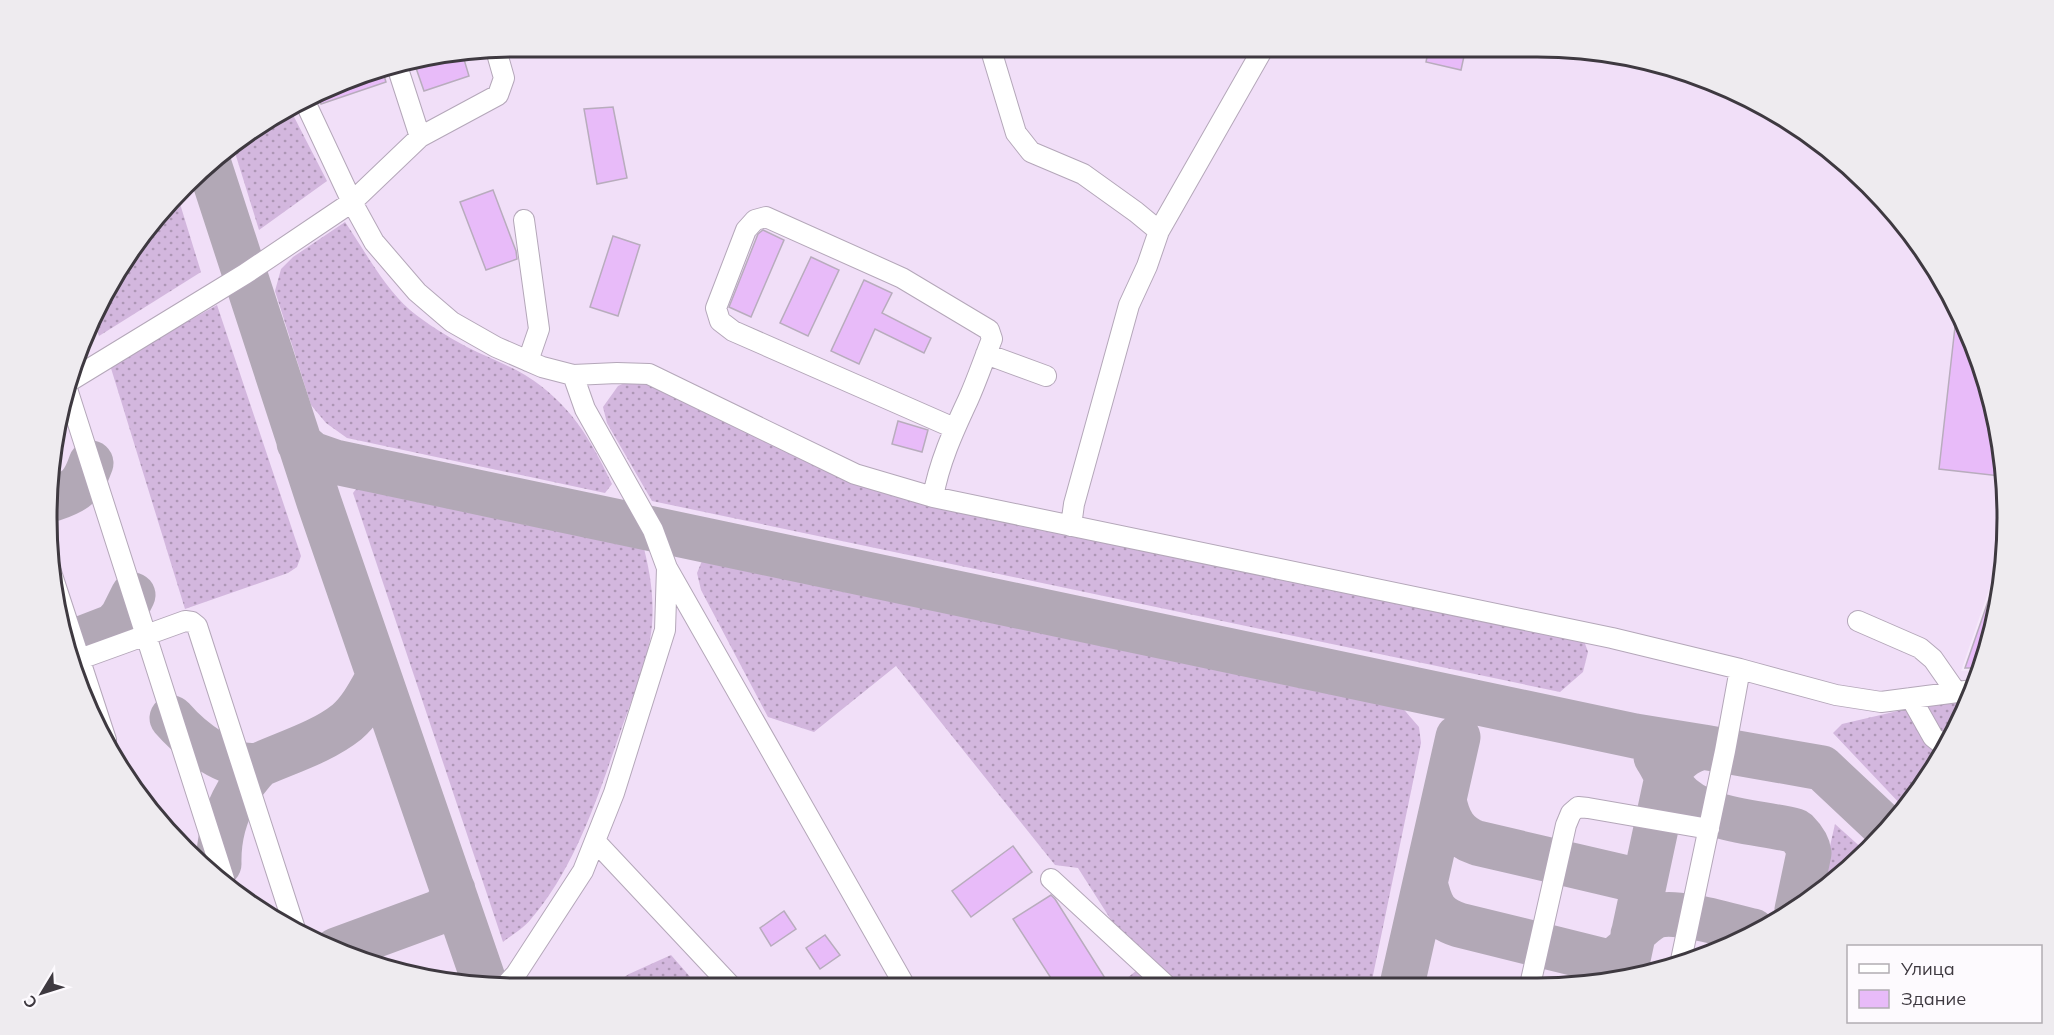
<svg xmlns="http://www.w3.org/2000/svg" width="2054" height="1035" font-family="Mulish,sans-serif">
<defs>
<pattern id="grass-dots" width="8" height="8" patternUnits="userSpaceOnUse" patternTransform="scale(1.5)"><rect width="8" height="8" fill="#d3b7de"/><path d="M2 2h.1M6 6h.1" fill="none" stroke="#ad96b5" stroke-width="1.8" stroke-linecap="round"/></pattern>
</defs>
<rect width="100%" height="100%" fill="#f6e9fb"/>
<path fill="#f1dff8" d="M 518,47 L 1567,47 L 1658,62 L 1745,95 L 1823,144 L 1890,207 L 1944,282 L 1982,366 L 2003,456 L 2006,540 L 1961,671 L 1980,670 L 1959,726 L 1891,828 L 1798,909 L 1688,963 L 1598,985 L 487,988 L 396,973 L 309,940 L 185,851 L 95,726 L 51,579 L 56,425 L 110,282 L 163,207 L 231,144 L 366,72 Z"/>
<path fill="url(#grass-dots)" d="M 291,111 L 327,181 L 259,230 L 232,143 Z
M 177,194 L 201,272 L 99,336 L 94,323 L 110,282 L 163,207 Z
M 345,222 C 365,251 383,286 410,310 C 427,324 448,337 467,347 C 486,357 507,364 525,375 C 570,403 590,438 612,484 L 605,493 L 347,438 L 326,423 L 311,405 L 275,291 L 281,269 L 293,257 Z
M 217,305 L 301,556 L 297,567 L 288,573 L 185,609 L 110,365 Z
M 633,379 L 654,383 L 875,487 L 1583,638 L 1588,652 L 1583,672 L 1560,692 L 652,501 L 607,423 L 603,407 L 618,386 Z
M 359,485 L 642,541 C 651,574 656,606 650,640 C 644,670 632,699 622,727 C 600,791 576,867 531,919 C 524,928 512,935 503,942 L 353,493 Z
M 704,556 L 1399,704 L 1419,727 L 1421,743 L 1371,985 L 1117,986 L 1141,967 L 1078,868 L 1055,865 L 896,666 L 814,732 L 768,717 L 701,590 L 697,573 Z
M 1970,696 L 1959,726 L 1904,808 L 1833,733 L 1842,724 L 1949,699 Z
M 1835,824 L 1865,851 L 1820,890 Z
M 671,955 L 699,987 L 609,987 L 629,974 Z"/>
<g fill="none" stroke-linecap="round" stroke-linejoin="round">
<path stroke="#b2a8b6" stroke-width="45" d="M 209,164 L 319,502 L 486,987
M 299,443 L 312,454 L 335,462 L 1635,736 L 1703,747
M 53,499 C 77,491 83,486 91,463
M 70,643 L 114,626 L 122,617 L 133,595
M 172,718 C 191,740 229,770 259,765 C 288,752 322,742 347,722 C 361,710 370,692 379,676
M 1656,757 C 1663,767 1667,779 1674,789 C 1700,822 1758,821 1796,831 C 1802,837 1808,844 1809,853 L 1797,910
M 1444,800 C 1448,821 1456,836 1477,843 L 1631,879 L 1642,874 L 1648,864
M 219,864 C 218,826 233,792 259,765
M 1425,883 C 1431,907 1435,917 1459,925 L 1605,961 L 1616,959 L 1630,947
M 1633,934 C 1640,927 1647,920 1656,916 C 1677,909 1730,926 1753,931
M 336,950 L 442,911 L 450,901 L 453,890
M 1624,978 L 1667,777 C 1674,760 1686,752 1703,747 L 1822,768 L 1888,830
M 1402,985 L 1458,737"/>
</g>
<path fill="#e8bbf9" stroke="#b8acbd" stroke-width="1.5" d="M 1429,47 L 1466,47 L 1461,70 L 1426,62 Z
M 463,56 L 469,76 L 424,91 L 415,65 Z
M 382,69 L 386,82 L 321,104 L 318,97 L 366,72 Z
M 613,107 L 627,178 L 597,184 L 584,109 Z
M 493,190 L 516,251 L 517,259 L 486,270 L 460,202 Z
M 763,230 L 784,240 L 751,317 L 729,307 L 758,234 Z
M 613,236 L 640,245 L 618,316 L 590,307 Z
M 811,257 L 839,270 L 808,336 L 780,323 Z
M 864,280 L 892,293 L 882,313 L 931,338 L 924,353 L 875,329 L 859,364 L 831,351 Z
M 1957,309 L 1982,366 L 2003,453 L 2000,476 L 1939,469 Z
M 898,421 L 928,430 L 922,452 L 892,444 Z
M 1993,587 L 2000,589 L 1992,639 L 1981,668 L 1965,668 Z
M 1013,846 L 1032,872 L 971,917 L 952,891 Z
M 1051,895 L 1055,899 L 1110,986 L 1056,986 L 1013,919 Z
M 784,911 L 796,929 L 771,946 L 760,928 Z
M 825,935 L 840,955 L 820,969 L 806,948 Z"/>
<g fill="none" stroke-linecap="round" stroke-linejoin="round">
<g stroke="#b4a7b9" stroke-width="22">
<path id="minor" d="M 990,47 L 1016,133 L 1031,152 L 1083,174 L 1136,212 L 1159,231 L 1147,266 L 1129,305 L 1074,504 L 1071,526
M 397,66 L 420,137
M 306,104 L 352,202 L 374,242 L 417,292 L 452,322 L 496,347 L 542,367 L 573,375 L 585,409 L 653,530 L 667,568 L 665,630 L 614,793 L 583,871 L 516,974 L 504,987
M 524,220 L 539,329 L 528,361
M 1159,231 L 1264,47
M 986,354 L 1046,376
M 573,375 L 617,373 L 649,374 L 855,474 L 933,497 L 1612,638 L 1740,669 L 1836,695 L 1881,702 L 1973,690
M 73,379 L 245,274 L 352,202 L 420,137 L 498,95 L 504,78 L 496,50
M 68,392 L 224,879
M 933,497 C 939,463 953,432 968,400 C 977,380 984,359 992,339 L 989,330 L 902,278 L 766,217 L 755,220 L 746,230 L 716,308 L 720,321 L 733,331 L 954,428
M 667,568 L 905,986
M 51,572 L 106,740
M 1858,621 L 1920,648 L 1933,659 L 1956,692
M 80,659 L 185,621 L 192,622 L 197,626 L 295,929
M 1911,698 L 1933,737 L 1942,744 L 1947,743
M 595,841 L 732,987
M 1051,879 L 1167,986
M 1680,965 L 1725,751 L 1740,669
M 1530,985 L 1566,825 L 1571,813 L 1578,807 L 1588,808 L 1709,829"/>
</g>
<use href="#minor" stroke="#fff" stroke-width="20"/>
</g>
<path d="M0 0H2054V1035H0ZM517 57H1537A460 460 0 0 1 1997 517V518A460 460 0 0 1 1537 978H517A460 460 0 0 1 57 518V517A460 460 0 0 1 517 57Z" fill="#eeebef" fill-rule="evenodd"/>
<path fill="none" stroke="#3e3940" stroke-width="3" d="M517 57H1537A460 460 0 0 1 1997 517V518A460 460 0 0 1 1537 978H517A460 460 0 0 1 57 518V517A460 460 0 0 1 517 57Z"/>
<rect x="1847" y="945" width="195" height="78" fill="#fdfafe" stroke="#b1adb2" stroke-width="1.5"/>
<rect x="1859" y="964" width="30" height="9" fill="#ffffff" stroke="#b1adb2" stroke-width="1.5"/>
<text x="1901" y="975" font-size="18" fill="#3e3940">Улица</text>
<rect x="1859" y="990" width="30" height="18" fill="#e8bbf9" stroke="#b1adb2" stroke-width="1.5"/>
<text x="1901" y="1005" font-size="18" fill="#3e3940">Здание</text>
<g transform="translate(42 993) rotate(232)" stroke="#fdfafe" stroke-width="4.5" paint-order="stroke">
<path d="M0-4.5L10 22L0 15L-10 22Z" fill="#3e3940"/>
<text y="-9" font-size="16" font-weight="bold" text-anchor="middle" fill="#3e3940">С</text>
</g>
</svg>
